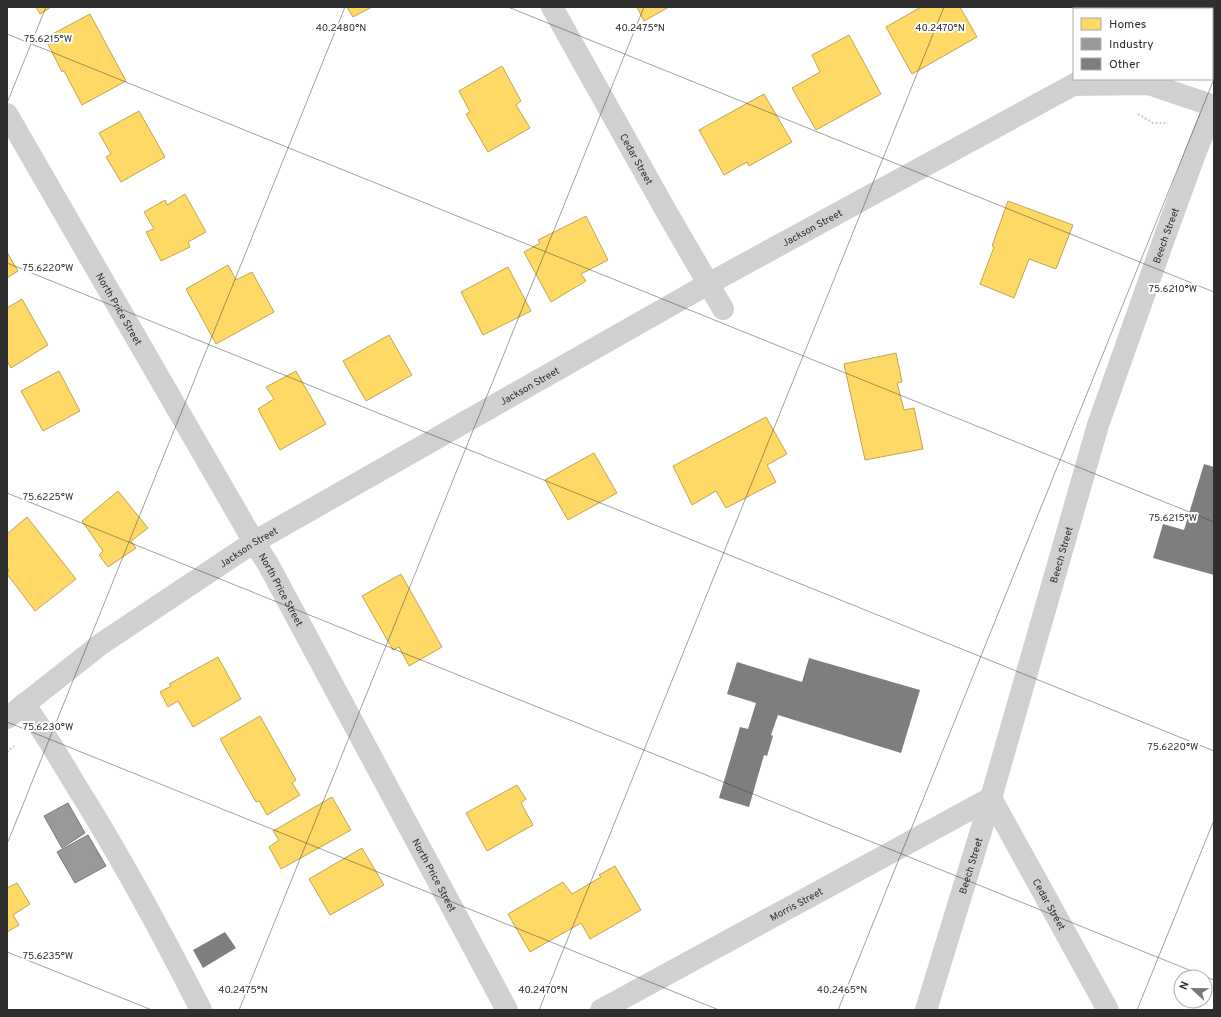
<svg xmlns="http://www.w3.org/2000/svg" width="1221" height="1017" font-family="Overpass,sans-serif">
<rect width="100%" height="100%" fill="#fff"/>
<path fill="#ffd966" stroke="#c0a655" d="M 36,7 L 51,7 L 40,14 Z
M 347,7 L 372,7 L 353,17 Z
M 637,7 L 669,7 L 644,21 Z
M 921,7 L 960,7 L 977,37 L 912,74 L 886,27 Z
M 90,14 L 126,81 L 82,105 L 64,71 L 62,72 L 45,38 Z
M 849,35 L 881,94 L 816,130 L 792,88 L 820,72 L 812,55 Z
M 502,66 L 521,101 L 516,105 L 530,128 L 488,152 L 466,114 L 470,112 L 459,91 Z
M 764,94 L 792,142 L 749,166 L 747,162 L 724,175 L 699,130 Z
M 139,111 L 165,157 L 121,182 L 106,157 L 111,154 L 99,133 Z
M 185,194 L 206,232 L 188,242 L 190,247 L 161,261 L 146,232 L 154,229 L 144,212 L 165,200 L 167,205 Z
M 1008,201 L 1073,225 L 1056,269 L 1029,259 L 1014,298 L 980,284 L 994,247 L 992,246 Z
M 586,216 L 608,260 L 581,274 L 586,281 L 551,302 L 524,252 L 540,243 L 538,240 Z
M 7,252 L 18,271 L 7,278 Z
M 228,265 L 236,280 L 252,272 L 274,312 L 216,344 L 186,289 Z
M 508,267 L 531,311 L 483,335 L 461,292 Z
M 22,299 L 48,345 L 11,368 L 7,361 L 7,308 Z
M 389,335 L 412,375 L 366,401 L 343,361 Z
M 896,353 L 902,382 L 897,383 L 904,410 L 914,408 L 923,449 L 865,460 L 844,364 Z
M 59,371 L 80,411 L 43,431 L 21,391 Z
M 296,371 L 326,424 L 280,450 L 258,409 L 274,399 L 266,387 Z
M 766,417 L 787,454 L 767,465 L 776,482 L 726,508 L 716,491 L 692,505 L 673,466 Z
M 594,453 L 617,493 L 568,520 L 545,480 Z
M 118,491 L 148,528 L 131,541 L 136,548 L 108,567 L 99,555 L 103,551 L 82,521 Z
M 27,517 L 76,579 L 35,611 L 7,574 L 9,570 L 7,567 L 7,534 Z
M 401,574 L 442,647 L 409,666 L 399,647 L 393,650 L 362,596 Z
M 218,657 L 241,699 L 193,727 L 178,701 L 168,707 L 160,692 L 171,686 L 169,684 Z
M 260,716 L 296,780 L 292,783 L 300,795 L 267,815 L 259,801 L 256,802 L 220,739 Z
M 517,785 L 526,799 L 521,803 L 533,825 L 487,851 L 466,813 Z
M 332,797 L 351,830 L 281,869 L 269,847 L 279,840 L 273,831 Z
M 362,848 L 384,885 L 330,915 L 309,879 Z
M 615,866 L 641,910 L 590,939 L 581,923 L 530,952 L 508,914 L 563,882 L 572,894 L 601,877 L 599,875 Z
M 17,883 L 30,904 L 13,915 L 19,925 L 7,932 L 7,888 Z"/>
<path fill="#999" stroke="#797979" d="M 68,803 L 85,833 L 62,848 L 44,816 Z
M 88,835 L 106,866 L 75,883 L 57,852 Z"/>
<path fill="#7e7e7e" d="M 1204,464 L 1214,467 L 1214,575 L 1153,558 L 1163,524 L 1184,530 Z
M 809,658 L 920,690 L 901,753 L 778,715 L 771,735 L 773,736 L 767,756 L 764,755 L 749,807 L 719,798 L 740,727 L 748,729 L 756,703 L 727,694 L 737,662 L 802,682 Z
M 225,932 L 236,948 L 203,968 L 193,950 Z"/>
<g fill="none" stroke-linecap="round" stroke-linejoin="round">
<path stroke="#cfcfcf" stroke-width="2.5" stroke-dasharray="2 2" stroke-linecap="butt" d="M 1138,114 L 1153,123 L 1168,123
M 7,752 L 14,746"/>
<g stroke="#d0d0d0" stroke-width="22">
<path id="s1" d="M 552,7 L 666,211 L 723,309"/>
<path d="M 1209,9 L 1212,7"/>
<path id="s2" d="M 7,114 L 254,542 L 268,564 L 507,1010"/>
<path d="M 24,704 C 43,730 59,757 75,784 C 121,857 162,933 201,1010"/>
<path id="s3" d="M 7,718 L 101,644 L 254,542 L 708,284 L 1084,79"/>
<path id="s4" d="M 601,1010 L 991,798 L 1108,1010"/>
<path id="s5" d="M 926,1010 L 991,798 L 1098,425 L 1165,236 L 1195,154 L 1214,106 L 1149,84 L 1073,85"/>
</g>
</g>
<path fill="none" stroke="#2e2e2e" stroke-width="1" stroke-opacity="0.45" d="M 508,7 L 1214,292M 1076,7 L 1081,9M 7,34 L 1214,522M 1212,62 L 1214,63M 7,103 L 46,7M 7,263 L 1214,751M 7,493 L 1214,980M 7,722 L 719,1010M 7,844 L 345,7M 7,952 L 152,1010M 239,1010 L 644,7M 539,1010 L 944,7M 838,1010 L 1214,79M 1137,1010 L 1214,820"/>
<g text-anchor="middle" stroke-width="4" stroke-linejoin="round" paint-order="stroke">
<g font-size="10" fill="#2e2e2e" stroke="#fff">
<text dy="4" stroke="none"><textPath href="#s1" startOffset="174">Cedar Street</textPath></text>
<text dy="4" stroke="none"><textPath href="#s3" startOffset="944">Jackson Street</textPath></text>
<text dy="4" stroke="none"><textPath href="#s5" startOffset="811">Beech Street</textPath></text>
<text dy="4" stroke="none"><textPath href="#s2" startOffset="225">North Price Street</textPath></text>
<text dy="4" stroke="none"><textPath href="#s3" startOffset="620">Jackson Street</textPath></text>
<text dy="4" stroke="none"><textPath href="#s3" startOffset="296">Jackson Street</textPath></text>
<text dy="4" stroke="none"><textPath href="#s5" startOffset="475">Beech Street</textPath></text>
<text dy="4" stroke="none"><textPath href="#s2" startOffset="549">North Price Street</textPath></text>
<text dy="4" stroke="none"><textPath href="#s5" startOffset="151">Beech Street</textPath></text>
<text dy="4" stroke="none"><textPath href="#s2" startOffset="873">North Price Street</textPath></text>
<text dy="4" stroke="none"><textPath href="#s4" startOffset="222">Morris Street</textPath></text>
<text dy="4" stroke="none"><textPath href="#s4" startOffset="565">Cedar Street</textPath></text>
</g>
</g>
<g font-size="10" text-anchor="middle" fill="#2e2e2e" stroke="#fff" stroke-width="4" stroke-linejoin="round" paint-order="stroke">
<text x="341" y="31">40.2480°N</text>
<text x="640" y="31">40.2475°N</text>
<text x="940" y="31">40.2470°N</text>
<text x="48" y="42">75.6215°W</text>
<text x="48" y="271">75.6220°W</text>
<text x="1173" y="292">75.6210°W</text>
<text x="48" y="500">75.6225°W</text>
<text x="1173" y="521">75.6215°W</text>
<text x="48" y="730">75.6230°W</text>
<text x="1173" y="750">75.6220°W</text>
<text x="48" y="959">75.6235°W</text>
<text x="243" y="993">40.2475°N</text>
<text x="543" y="993">40.2470°N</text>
<text x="842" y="993">40.2465°N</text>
</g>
<rect width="1221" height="1017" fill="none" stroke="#2e2e2e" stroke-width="16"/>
<rect x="1073" y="8" width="140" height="72" fill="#ffffff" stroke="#ababab"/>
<rect x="1081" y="18" width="20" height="12" fill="#ffd966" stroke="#ababab"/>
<text x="1109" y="28" font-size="12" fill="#2e2e2e">Homes</text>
<rect x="1081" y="38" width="20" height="12" fill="#999999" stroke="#ababab"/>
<text x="1109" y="48" font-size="12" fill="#2e2e2e">Industry</text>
<rect x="1081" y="58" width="20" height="12" fill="#7e7e7e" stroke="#ababab"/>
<text x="1109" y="68" font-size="12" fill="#2e2e2e">Other</text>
<g transform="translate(1193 989) rotate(292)"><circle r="19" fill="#ffffff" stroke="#ababab"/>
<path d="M0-3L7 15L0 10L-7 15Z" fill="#777777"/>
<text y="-6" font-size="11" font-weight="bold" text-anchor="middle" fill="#2e2e2e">N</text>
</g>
</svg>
